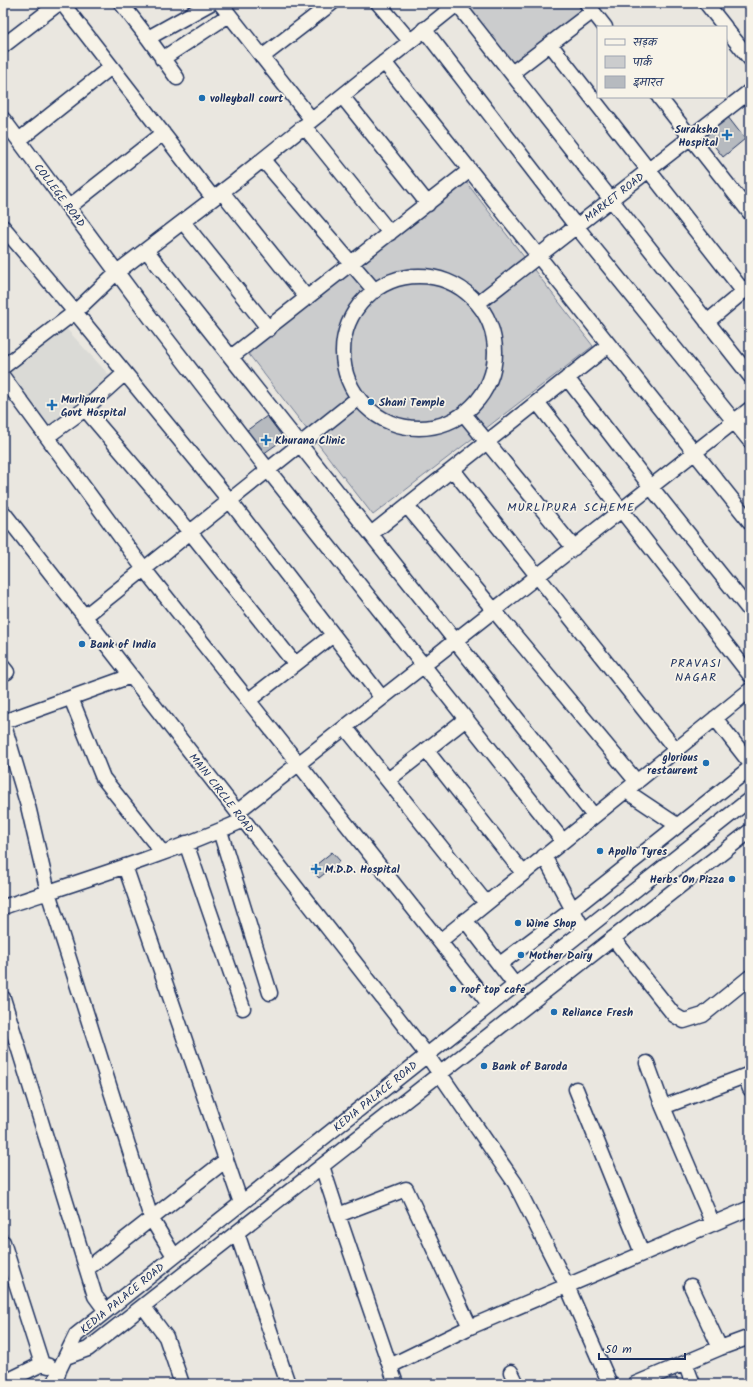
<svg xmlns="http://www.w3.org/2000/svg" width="753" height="1387" font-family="Kalam,'Playpen Sans Deva',sans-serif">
<rect width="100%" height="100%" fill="#eae7e0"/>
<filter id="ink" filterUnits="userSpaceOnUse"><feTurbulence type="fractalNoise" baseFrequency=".025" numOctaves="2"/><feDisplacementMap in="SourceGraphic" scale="8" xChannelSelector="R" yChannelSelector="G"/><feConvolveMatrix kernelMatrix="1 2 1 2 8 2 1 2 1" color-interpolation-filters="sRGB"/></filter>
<g filter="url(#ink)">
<path fill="#dadad6" d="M 62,324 L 111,377 L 48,433 L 3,368 Z"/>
<path fill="#cbcccd" stroke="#737e96" d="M 463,3 L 579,3 L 584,9 L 513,64 Z
M 466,182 L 593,346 L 373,515 L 247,352 Z"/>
<path fill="#b6babf" stroke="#1b2f5e" d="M 728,117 L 745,139 L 723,157 L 705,134 Z
M 267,416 L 284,439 L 263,454 L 246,431 Z
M 332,852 L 340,861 L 319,878 L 311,869 Z
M 672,1369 L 679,1384 L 639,1384 Z"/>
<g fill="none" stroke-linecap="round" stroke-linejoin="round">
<g stroke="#1b2f5e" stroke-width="17">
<path id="minor" d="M 62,3 L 213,198
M 121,3 L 148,38
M 220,3 L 312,120
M 378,3 L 410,41
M 706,3 L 725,27
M 457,4 L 750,376
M 587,4 L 605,27
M 424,29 L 576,226 L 750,441
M 726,29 L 750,59
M 550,44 L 743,291
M 3,46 L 59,3
M 262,57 L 332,3
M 162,59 L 229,15
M 384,62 L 750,522
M 512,73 L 593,11
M 177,78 L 148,38 L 211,3
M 342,96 L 428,204
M 659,97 L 750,213
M 3,119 L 156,325 L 268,470 L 563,841
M 304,126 L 390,233
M 19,140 L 111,67
M 263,160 L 375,291
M 222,192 L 307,298
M 69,207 L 163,133
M 183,222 L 269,329
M 3,227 L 75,312 L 230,501 L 382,698
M 146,250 L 594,816
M343 352a76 76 0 1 1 152 0a76 76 0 1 1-152 0Z
M 478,303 L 750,91
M 707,322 L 750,286
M 231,357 L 470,170
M 3,367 L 75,312 L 117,272 L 236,181 L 458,3
M 3,377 L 144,569 L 490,1005
M 567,378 L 651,487 L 750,611
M 537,402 L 750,675
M 85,409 L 190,532 L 295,664
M 464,414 L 574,548
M 48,436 L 85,409 L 125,373
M 453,470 L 676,750
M 407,506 L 637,782
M 3,512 L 427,1055 L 515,1183 L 567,1286 L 610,1384
M 371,534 L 609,345
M 84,617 L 358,398
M 3,667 L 7,672
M 71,698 L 103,778 L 162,852
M 249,700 L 333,635
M 715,718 L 750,763
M 3,722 L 28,806 L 48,892 L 151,1218 L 174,1256
M 3,722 L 131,676
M 345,727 L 486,903
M 426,750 L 523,873
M 388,780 L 466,719
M 626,791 L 677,825
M 237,812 L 750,409
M 220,831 L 270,993
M 186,843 L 243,1008
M 544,856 L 584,931
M 125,866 L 241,1203
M 3,907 C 84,880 166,855 244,820
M 465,920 L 515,985
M 613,938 L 674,1015 L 684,1021 L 703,1015 L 750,977
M 440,941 L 750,690
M 500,964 L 573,909 L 750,768
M 3,998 L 95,1296 L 106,1311
M 647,1063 L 663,1107
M 745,1076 L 750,1089
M 576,1089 L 642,1253
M 322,1166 L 338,1215 L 396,1384
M 338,1215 L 406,1189 L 470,1327
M 713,1224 L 663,1107 L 750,1074
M 237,1233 L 288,1384
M 3,1242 L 42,1364
M 87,1269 L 226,1160
M 691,1286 L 720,1348
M 143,1306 L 166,1337 L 182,1384
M 66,1357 L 88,1349 L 750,831
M 685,1363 L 693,1384
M 390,1366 L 470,1327 L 750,1208
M 511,1372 L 517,1384
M 3,1383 L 42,1364 L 49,1366
M 55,1384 L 59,1370 L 76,1335 L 427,1055 L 750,799
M 635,1384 L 720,1348 L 750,1337"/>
</g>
<use href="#minor" stroke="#f7f3e8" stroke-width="14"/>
</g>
</g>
<g fill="#1f6fb2" stroke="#f7f3e8" stroke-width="1.5">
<circle cx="202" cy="98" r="4"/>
<path d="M725 129h4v4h4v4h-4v4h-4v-4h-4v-4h4z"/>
<circle cx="371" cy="402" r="4"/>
<path d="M50 399h4v4h4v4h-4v4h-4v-4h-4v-4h4z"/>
<path d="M264 434h4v4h4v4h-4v4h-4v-4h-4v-4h4z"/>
<circle cx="82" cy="644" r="4"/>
<circle cx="706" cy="763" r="4"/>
<circle cx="600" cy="851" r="4"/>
<path d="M314 863h4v4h4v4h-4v4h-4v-4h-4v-4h4z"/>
<circle cx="732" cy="879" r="4"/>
<circle cx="518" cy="923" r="4"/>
<circle cx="521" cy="955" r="4"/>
<circle cx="453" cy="989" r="4"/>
<circle cx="554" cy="1012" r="4"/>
<circle cx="484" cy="1066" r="4"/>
</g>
<g text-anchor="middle" stroke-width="3.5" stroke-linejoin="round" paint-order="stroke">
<g font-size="11" font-weight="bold" fill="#1b2f5e" stroke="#f7f3e8" text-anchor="start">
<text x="210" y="102">volleyball court</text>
<text x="718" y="133" text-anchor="end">Suraksha<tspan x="718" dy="13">Hospital</tspan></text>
<text x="61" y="403">Murlipura<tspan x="61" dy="13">Govt Hospital</tspan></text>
<text x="379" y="406">Shani Temple</text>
<text x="275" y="444">Khurana Clinic</text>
<text x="90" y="648">Bank of India</text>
<text x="698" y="761" text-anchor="end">glorious<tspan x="698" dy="13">restaurent</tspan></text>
<text x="608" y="855">Apollo Tyres</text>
<text x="325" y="873">M.D.D. Hospital</text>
<text x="724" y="883" text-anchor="end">Herbs On Pizza</text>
<text x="526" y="927">Wine Shop</text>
<text x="529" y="959">Mother Dairy</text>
<text x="461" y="993">roof top cafe</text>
<text x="562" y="1016">Reliance Fresh</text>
<text x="492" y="1070">Bank of Baroda</text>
</g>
<g font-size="11" fill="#1b2f5e" stroke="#f7f3e8">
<text transform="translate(60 195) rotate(53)" y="4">COLLEGE ROAD</text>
<text transform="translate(614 197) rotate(-38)" y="4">MARKET ROAD</text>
<text transform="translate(222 793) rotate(52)" y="4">MAIN CIRCLE ROAD</text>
<text transform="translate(375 1096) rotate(-39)" y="4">KEDIA PALACE ROAD</text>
<text transform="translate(122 1298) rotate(-39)" y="4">KEDIA PALACE ROAD</text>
</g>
<g font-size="12" letter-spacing="1" fill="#1b2f5e" stroke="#f7f3e8">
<text x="571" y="511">MURLIPURA SCHEME</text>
<text x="696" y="667">PRAVASI<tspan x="696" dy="14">NAGAR</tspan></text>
</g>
</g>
<rect width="753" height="1387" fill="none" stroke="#f7f3e8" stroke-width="16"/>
<rect x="8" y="8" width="737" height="1371" fill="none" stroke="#1b2f5e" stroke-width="1.5" filter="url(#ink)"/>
<rect x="597" y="26" width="130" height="72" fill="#f7f3e8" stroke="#9fa5b1"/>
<rect x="605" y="39" width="20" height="6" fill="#f7f3e8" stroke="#9fa5b1"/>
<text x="633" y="46" font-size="12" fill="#1b2f5e">सड़क</text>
<rect x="605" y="56" width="20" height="12" fill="#cbcccd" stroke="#9fa5b1"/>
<text x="633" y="66" font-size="12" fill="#1b2f5e">पार्क</text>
<rect x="605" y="76" width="20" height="12" fill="#b6babf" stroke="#9fa5b1"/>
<text x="633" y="86" font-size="12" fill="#1b2f5e">इमारत</text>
<path d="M599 1353v6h86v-6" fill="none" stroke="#1b2f5e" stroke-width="2"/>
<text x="605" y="1353" font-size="12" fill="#1b2f5e" stroke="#f7f3e8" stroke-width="3" paint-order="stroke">50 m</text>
</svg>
